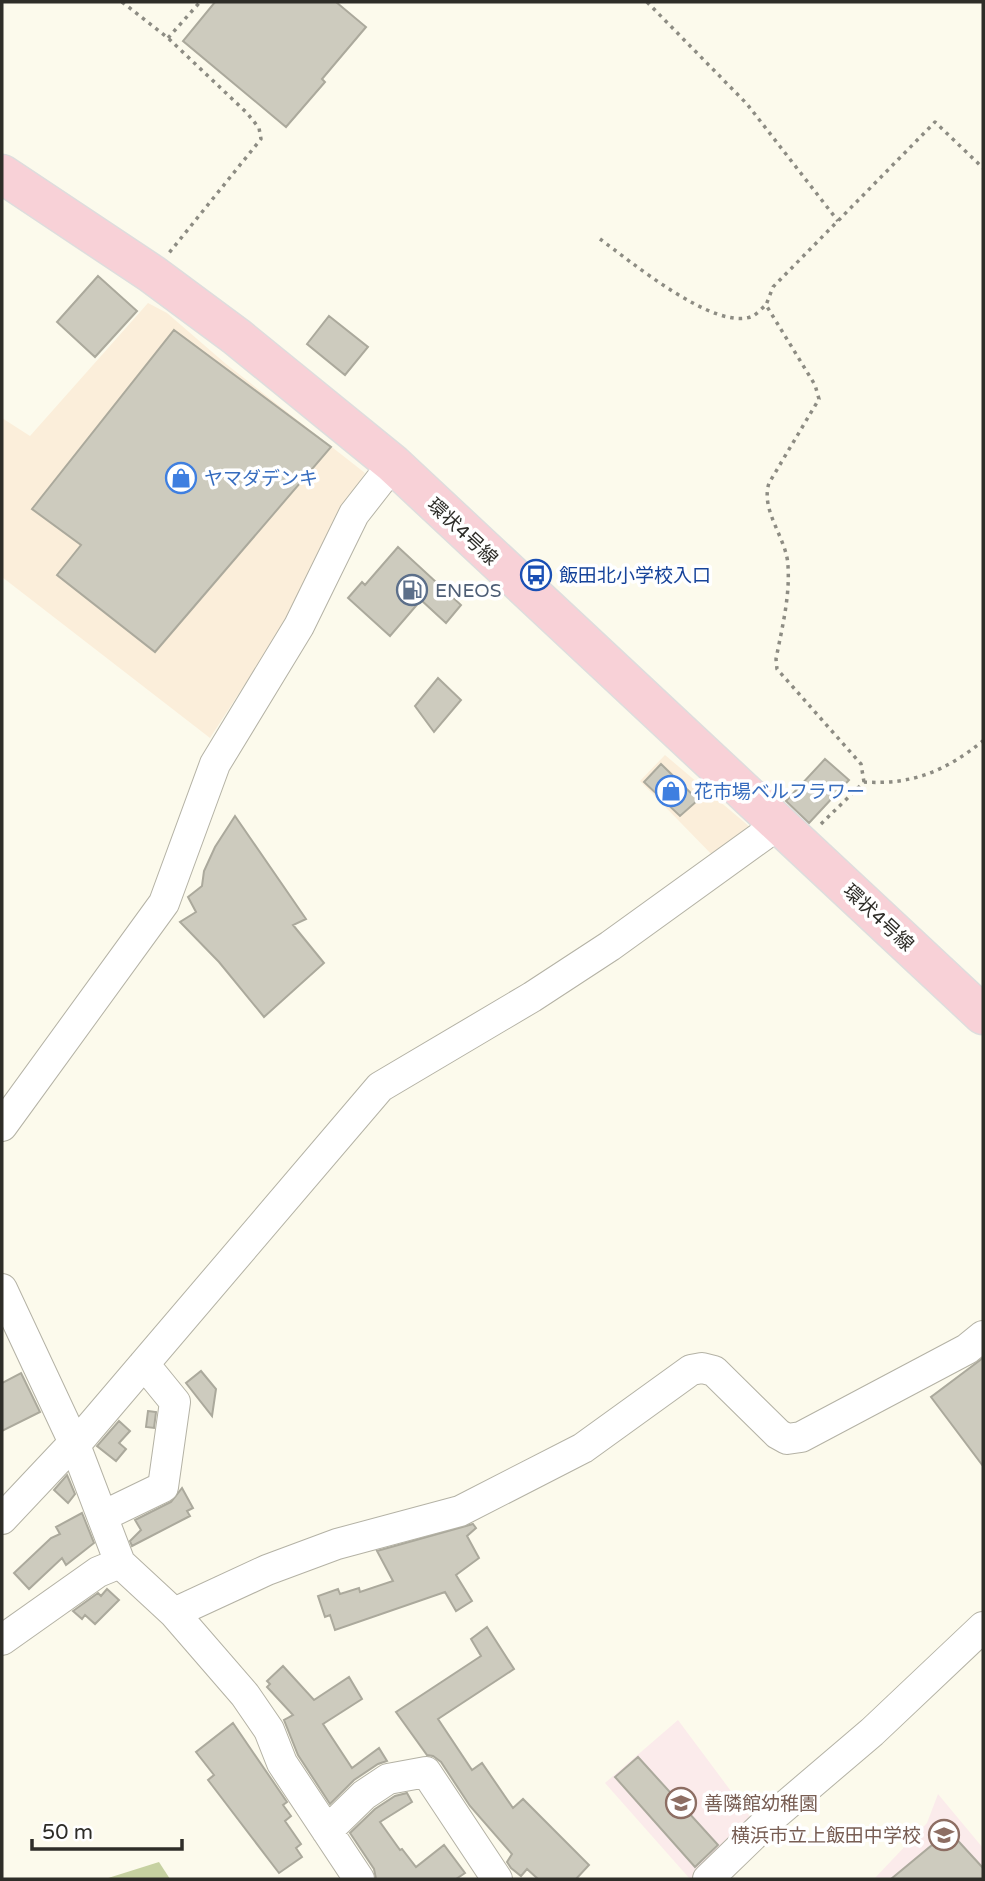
<svg xmlns="http://www.w3.org/2000/svg" width="985" height="1881" font-family="'Varela Round','Noto Sans JP',sans-serif">
<rect width="100%" height="100%" fill="#fcfaec"/>
<path fill="#fbeeda" d="M 148,303 L 167,313 L 226,364 L 365,473 L 341,510 L 289,616 L 210,738 L 2,577 L 2,418 L 30,436 Z
M 665,755 L 757,833 L 719,862 L 640,781 Z"/>
<path fill="#fbebeb" d="M 678,1720 L 754,1822 L 695,1879 L 690,1879 L 605,1783 Z
M 938,1794 L 983,1848 L 983,1879 L 874,1879 L 927,1823 Z"/>
<path fill="#c6d1a1" d="M 159,1862 L 170,1879 L 105,1879 Z"/>
<path fill="#cdcbbe" stroke="#aba99c" stroke-width="2" d="M 215,2 L 336,2 L 366,27 L 322,79 L 325,82 L 286,127 L 183,41 Z
M 98,276 L 137,311 L 95,357 L 57,322 Z
M 329,316 L 368,347 L 345,375 L 307,344 Z
M 174,330 L 331,447 L 155,652 L 57,575 L 81,545 L 32,509 Z
M 398,547 L 461,605 L 446,623 L 421,600 L 390,636 L 348,598 L 362,582 L 365,585 Z
M 438,678 L 461,700 L 434,732 L 415,706 Z
M 825,759 L 849,780 L 809,823 L 786,801 Z
M 661,764 L 698,800 L 680,816 L 644,782 Z
M 235,816 L 306,919 L 293,925 L 324,963 L 264,1017 L 219,962 L 180,922 L 196,912 L 188,897 L 202,886 L 204,871 L 215,847 Z
M 983,1358 L 983,1466 L 931,1397 Z
M 201,1371 L 216,1389 L 212,1416 L 186,1383 Z
M 21,1373 L 40,1412 L 2,1431 L 2,1383 Z
M 148,1411 L 156,1412 L 154,1428 L 146,1427 Z
M 119,1421 L 130,1431 L 119,1443 L 126,1449 L 116,1461 L 97,1446 Z
M 67,1475 L 75,1494 L 68,1503 L 54,1490 Z
M 182,1488 L 193,1508 L 187,1511 L 190,1516 L 132,1546 L 130,1541 L 141,1530 L 135,1520 L 171,1502 Z
M 82,1513 L 94,1543 L 66,1565 L 62,1558 L 29,1589 L 14,1573 L 51,1538 L 60,1534 L 56,1527 Z
M 473,1524 L 476,1528 L 467,1536 L 479,1558 L 456,1575 L 472,1601 L 456,1611 L 445,1592 L 335,1630 L 330,1615 L 325,1617 L 318,1596 L 338,1589 L 340,1594 L 359,1588 L 360,1592 L 393,1581 L 377,1551 Z
M 107,1589 L 119,1600 L 95,1624 L 85,1615 L 82,1619 L 73,1611 L 98,1593 L 101,1596 Z
M 487,1627 L 514,1669 L 438,1719 L 472,1770 L 482,1763 L 513,1808 L 523,1799 L 589,1865 L 576,1879 L 538,1879 L 527,1869 L 521,1876 L 511,1868 L 507,1862 L 512,1854 L 470,1806 L 441,1762 L 433,1756 L 427,1755 L 396,1712 L 481,1656 L 471,1639 Z
M 283,1666 L 314,1700 L 349,1677 L 362,1699 L 323,1724 L 352,1768 L 379,1748 L 387,1761 L 378,1764 L 354,1780 L 330,1804 L 298,1755 L 284,1720 L 293,1715 L 267,1687 L 270,1684 L 267,1681 Z
M 233,1723 L 287,1802 L 283,1805 L 291,1816 L 285,1821 L 301,1844 L 296,1848 L 302,1857 L 279,1873 L 208,1780 L 214,1775 L 196,1752 Z
M 638,1757 L 718,1845 L 695,1867 L 615,1777 Z
M 407,1793 L 412,1802 L 380,1822 L 400,1850 L 402,1849 L 416,1867 L 444,1845 L 465,1873 L 456,1879 L 376,1879 L 374,1869 L 350,1833 L 375,1809 L 395,1796 Z
M 949,1831 L 983,1868 L 983,1879 L 891,1879 Z"/>
<g fill="none" stroke-linecap="round" stroke-linejoin="round">
<g stroke="#b4b2a5" stroke-width="32">
<path id="minor" d="M 2,1126 L 164,903 L 215,764 L 299,626 L 354,514 L 393,464
M 2,1289 L 75,1445 L 120,1563 L 174,1613 L 245,1695 L 269,1730 L 282,1763 L 359,1879
M 103,1516 L 163,1487 L 175,1402 L 144,1364
M 2,1519 L 66,1451 L 75,1445 L 380,1087 L 532,997 L 610,946 L 779,824
M 174,1613 L 267,1570 L 337,1544 L 460,1511 L 583,1448 L 691,1370 L 702,1368 L 714,1371 L 778,1434 L 787,1439 L 801,1437 L 967,1349 L 983,1336
M 2,1640 L 98,1572 L 120,1563
M 327,1831 L 364,1795 L 388,1779 L 426,1772 L 497,1879
M 708,1879 L 771,1818 L 872,1732 L 983,1627"/>
</g>
<g stroke="#dedddd" stroke-width="41">
<path id="major" d="M 2,174 L 152,274 L 237,337 L 393,464 L 983,1015"/>
</g>
<path stroke="#8d8c83" stroke-width="3.5" stroke-dasharray="3.5 5" stroke-linecap="butt" d="M 122,2 L 168,38 L 247,113 L 259,128 L 261,139 L 169,253
M 647,2 L 747,104 L 838,221
M 168,38 L 200,2
M 600,239 C 629,260 716,333 753,316 C 757,314 762,308 766,305
M 864,782 L 861,764 L 777,669 L 776,659 C 782,628 790,597 788,566 C 787,538 760,511 769,483 L 819,399 L 815,385 L 766,305 L 773,287 L 935,122 L 983,168
M 821,824 L 864,782 C 913,785 945,771 983,741"/>
<use href="#minor" stroke="#fff" stroke-width="30"/>
<use href="#major" stroke="#f8d1d7" stroke-width="38"/>
</g>
<defs>
<g id="shop-ring" transform="scale(1.575)"><circle r="9.5" fill="#fff" stroke="#3f7fe0" stroke-width="1.5"/><path d="M-5-2.5h2.3a2.7 3.5 0 0 1 5.4 0H5L5.5 6h-11ZM-1.5-2.5h3a1.5 2.3 0 0 0-3 0Z" fill="#3f7fe0"/></g>
<g id="bus-ring" transform="scale(1.575)"><circle r="9.5" fill="#fff" stroke="#1a4fb4" stroke-width="1.5"/><path d="M-5-6H5V4H4V6H2V4H-2V6H-4V4H-5ZM-3.5-4V0h7V-4ZM-3.5 1.2v1.5H-2V1.2ZM2 1.2v1.5H3.5V1.2Z" fill="#1a4fb4"/></g>
<g id="fuel-ring" transform="scale(1.575)"><circle r="9.5" fill="#fff" stroke="#5c6f8a" stroke-width="1.5"/><path d="M-5.5-6h7V0h2V4h1.3V-2.5L3-4.5l.8-.8L6-3V5H2.5V1h-1V6h-7ZM-4.2-4.7v3.2H.2V-4.7Z" fill="#5c6f8a"/></g>
<g id="school-ring" transform="scale(1.575)"><circle r="9.5" fill="#fff" stroke="#8d6e63" stroke-width="1.5"/><path d="M0-5L7-2L0 1L-7-2ZM-4 1L0 2.5L4 1V4Q0 6-4 4Z" fill="#8d6e63"/></g>
</defs>
<g fill-rule="evenodd">
<use href="#shop-ring" x="181" y="478"/>
<use href="#bus-ring" x="536" y="575"/>
<use href="#fuel-ring" x="412" y="590"/>
<use href="#shop-ring" x="671" y="791"/>
<use href="#school-ring" x="681" y="1803"/>
<use href="#school-ring" x="944" y="1835"/>
</g>
<g text-anchor="middle" stroke-width="7" stroke-linejoin="round" paint-order="stroke">
<g font-size="19" fill="#366cbe" stroke="#fff" text-anchor="start">
<text x="204" y="485">ヤマダデンキ</text>
<text x="694" y="798">花市場ベルフラワー</text>
</g>
<g font-size="19" fill="#2e2d28" stroke="#fff">
<text transform="translate(463 531) rotate(43)" y="7">環状4号線</text>
<text transform="translate(879 917) rotate(43)" y="7">環状4号線</text>
</g>
<g font-size="19" fill="#164399" stroke="#fff" text-anchor="start">
<text x="559" y="582">飯田北小学校入口</text>
</g>
<g font-size="19" fill="#4e5e75" stroke="#fff" text-anchor="start">
<text x="435" y="597">ENEOS</text>
</g>
<g font-size="19" fill="#785e54" stroke="#fff" text-anchor="start">
<text x="704" y="1810">善隣館幼稚園</text>
<text x="921" y="1842" text-anchor="end">横浜市立上飯田中学校</text>
</g>
</g>
<rect width="985" height="1881" fill="none" stroke="#2e2d28" stroke-width="7"/>
<path d="M32 1839v10h150v-10" fill="none" stroke="#2e2d28" stroke-width="3.5"/>
<text x="42" y="1839" font-size="21" fill="#2e2d28" stroke="#ffffff" stroke-width="5" paint-order="stroke">50 m</text>
</svg>
